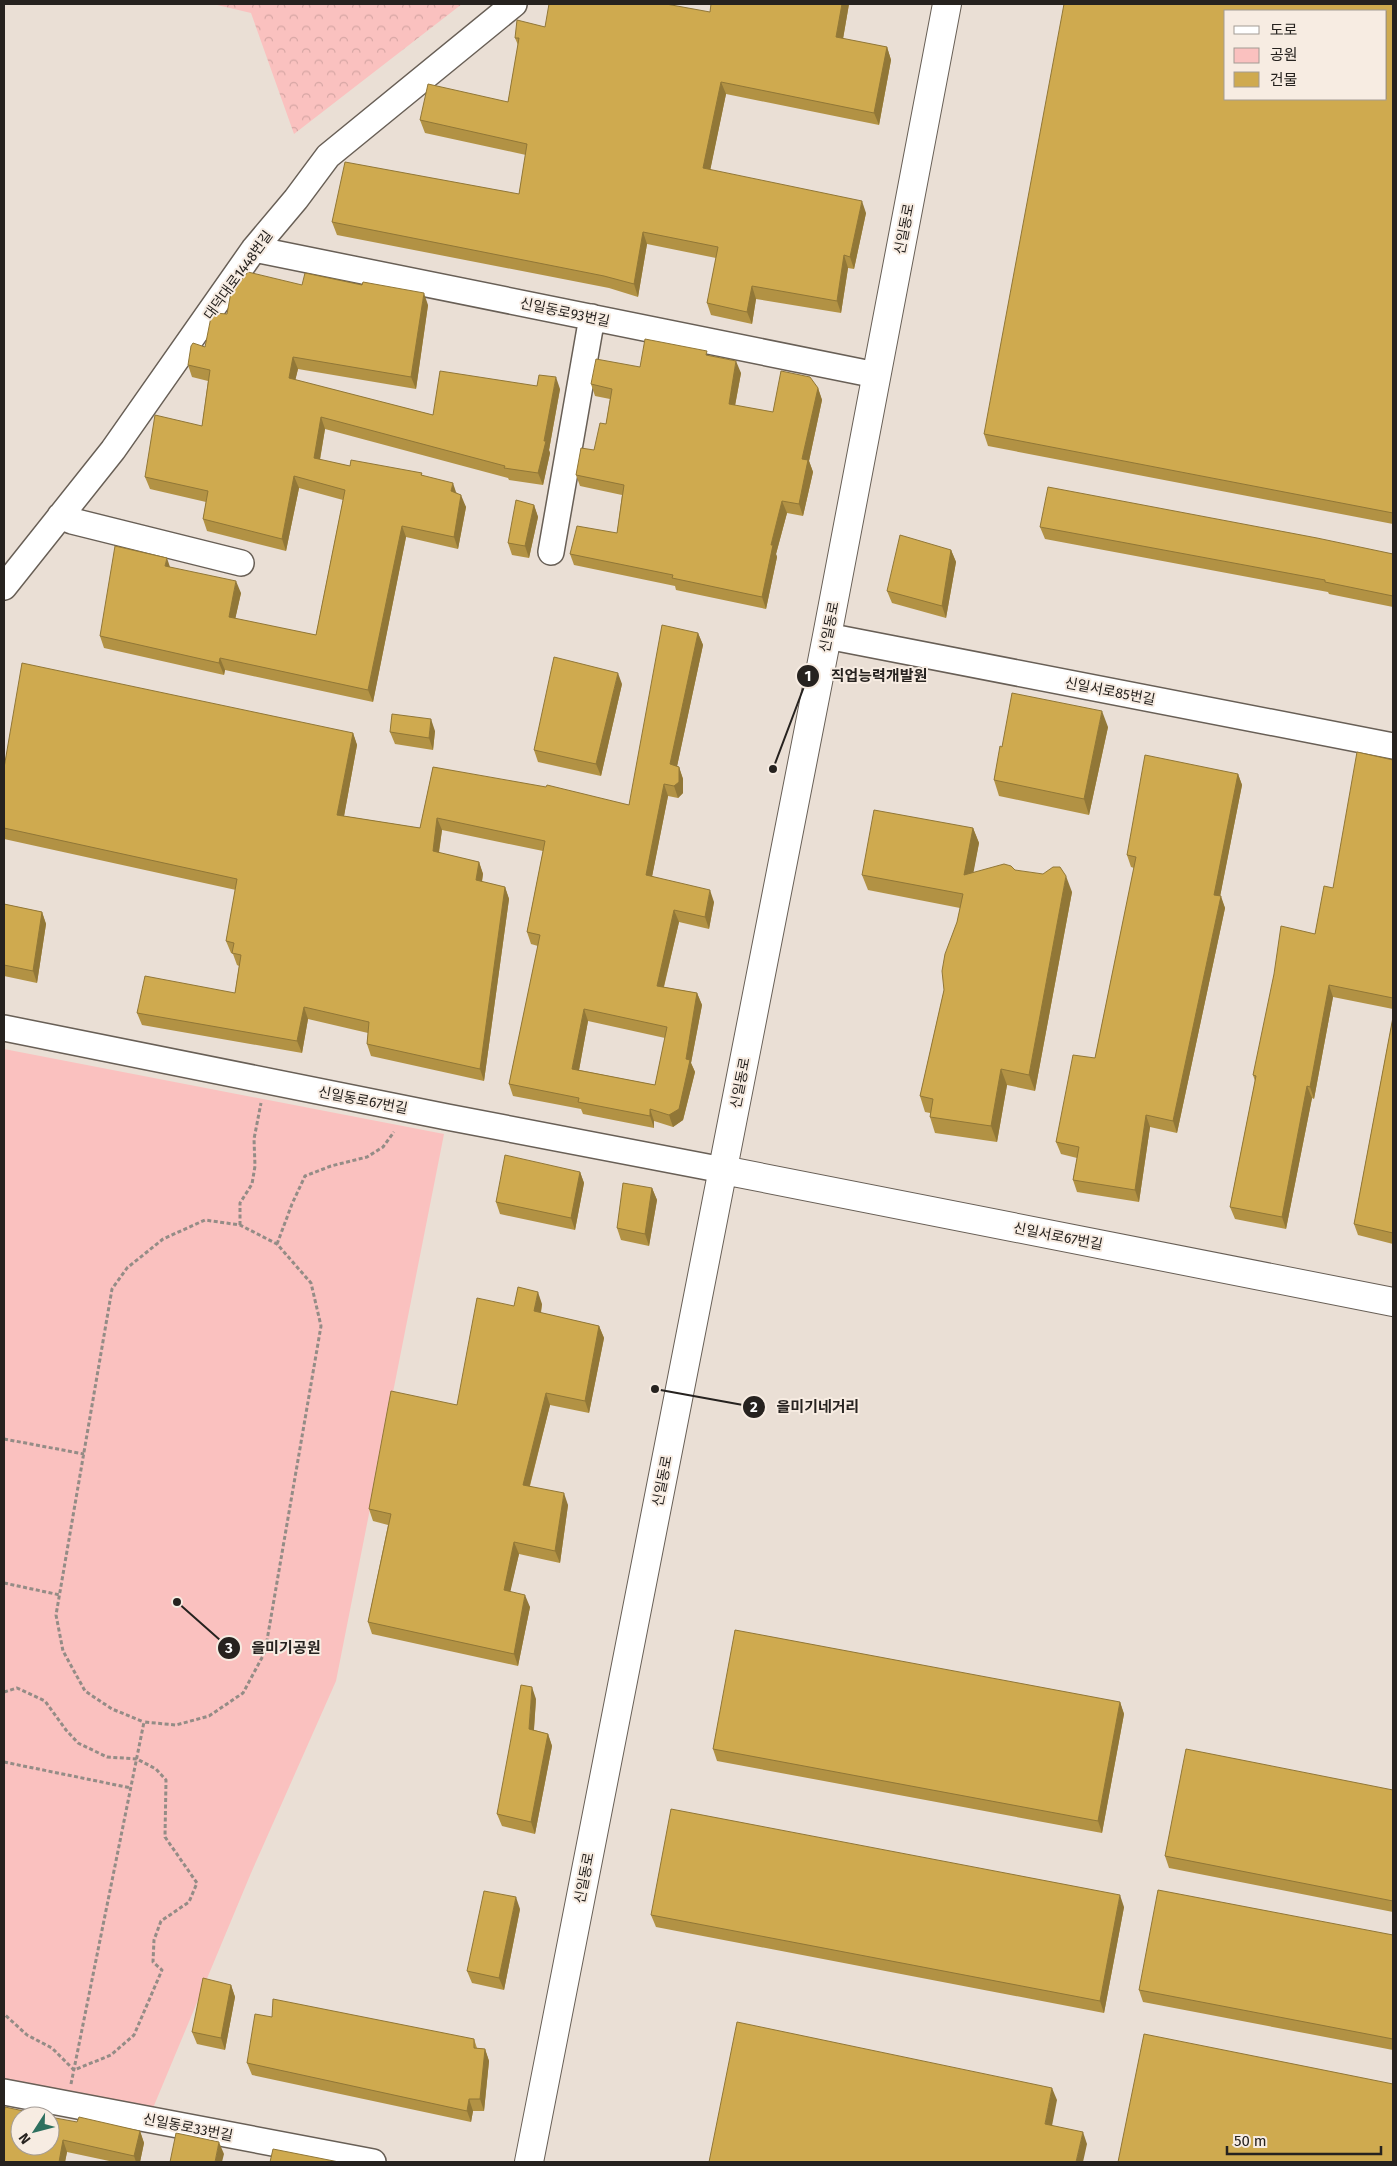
<svg xmlns="http://www.w3.org/2000/svg" width="1397" height="2166" font-family="'Fira Sans','Noto Sans KR',sans-serif">
<defs>
<pattern id="forest-crowns" width="20" height="18" patternUnits="userSpaceOnUse" patternTransform="scale(1.25)"><rect width="20" height="18" fill="#fac1bf"/><path d="M2 6a3 3 0 1 1 6 0M12 15a3 3 0 1 1 6 0" fill="none" stroke="#d6a6a4"/></pattern>
</defs>
<rect width="100%" height="100%" fill="#eadfd5"/>
<path fill="#fac1bf" d="M 4,1049 L 444,1134 L 336,1681 L 251,1873 L 153,2108 L 4,2079 Z"/>
<path fill="url(#forest-crowns)" d="M 213,4 L 462,4 L 294,134 L 251,13 Z"/>
<g fill="none" stroke-linecap="round" stroke-linejoin="round">
<g stroke="#685f56" stroke-width="28">
<path id="minor" d="M 254,249 L 876,375
M 60,516 L 72,521 L 241,563
M 551,552 L 592,317
M 4,587 L 113,450 L 254,249 L 296,199 L 328,156 L 514,4
M 827,636 L 1393,746
M 4,1028 L 447,1117 L 723,1170
M 4,2092 L 373,2162"/>
</g>
<g stroke="#685f56" stroke-width="30">
<path id="secondary" d="M 723,1170 L 1393,1302
M 529,2162 L 827,636 L 947,4"/>
</g>
<path stroke="#948c86" stroke-width="3" stroke-dasharray="4 2.5" stroke-linecap="butt" d="M 240,1225 L 240,1203 L 252,1184 L 255,1166 L 254,1139 L 261,1103
M 277,1244 L 292,1204 L 305,1176 L 331,1166 L 367,1157 L 383,1147 L 394,1132
M 4,1439 L 84,1454
M 4,1583 L 60,1595
M 4,1692 L 17,1688 L 45,1701 L 66,1730 L 78,1743 L 107,1757 L 137,1759 L 156,1769 L 166,1780 L 165,1837 L 197,1883 L 189,1902 L 161,1921 L 154,1940 L 153,1962 L 162,1970 L 134,2035 L 111,2055 L 74,2070 L 52,2048 L 27,2035 L 4,2014
M 4,1762 L 131,1788
M 71,2084 L 144,1722 L 176,1725 L 209,1716 L 243,1693 L 265,1652 L 321,1326 L 311,1283 L 277,1244 L 240,1225 L 205,1220 L 163,1239 L 127,1268 L 112,1289 L 56,1615 L 63,1651 L 85,1691 L 112,1709 L 144,1722"/>
<use href="#minor" stroke="#fff" stroke-width="25"/>
<use href="#secondary" stroke="#fff" stroke-width="28"/>
</g>
<path fill="#b29244" fill-rule="evenodd" d="M 849,4 L 843,39 L 887,47 L 891,60 L 879,125 L 726,94 L 710,170 L 866,213 L 854,269 L 848,268 L 841,313 L 756,299 L 752,324 L 711,315 L 707,303 L 716,258 L 647,244 L 638,297 L 609,288 L 337,235 L 332,222 L 519,194 L 526,155 L 425,133 L 420,120 L 508,102 L 518,45 L 515,38 L 545,27 L 710,12 Z
M 1393,4 L 1393,524 L 988,446 L 984,434 Z
M 302,285 L 428,305 L 416,389 L 298,369 L 295,380 L 433,415 L 560,389 L 549,450 L 550,453 L 543,485 L 509,480 L 508,478 L 325,429 L 320,460 L 350,466 L 422,473 L 422,475 L 457,493 L 466,507 L 458,549 L 406,537 L 373,702 L 225,670 L 224,675 L 104,648 L 100,636 L 170,567 L 241,593 L 235,619 L 316,635 L 343,500 L 299,488 L 286,551 L 207,531 L 203,519 L 206,502 L 150,489 L 145,477 L 202,426 L 208,381 L 192,377 L 188,365 L 205,347 L 227,314 Z
M 708,355 L 741,373 L 735,406 L 773,412 L 818,388 L 822,400 L 809,461 L 813,472 L 803,516 L 787,513 L 776,554 L 777,557 L 766,609 L 676,590 L 675,586 L 574,565 L 570,554 L 617,533 L 622,495 L 580,486 L 576,475 L 594,450 L 606,424 L 610,399 L 595,396 L 591,384 L 640,367 Z
M 534,505 L 538,517 L 529,558 L 512,555 L 508,543 Z
M 1040,527 L 1393,554 L 1393,607 L 1329,594 L 1328,592 L 1045,539 Z
M 951,550 L 956,562 L 946,618 L 892,603 L 887,591 Z
M 698,633 L 703,645 L 677,766 L 679,767 L 683,779 L 683,793 L 678,798 L 668,796 L 652,876 L 714,902 L 709,929 L 679,922 L 664,987 L 697,993 L 702,1005 L 691,1063 L 695,1072 L 683,1120 L 673,1127 L 654,1121 L 654,1128 L 583,1114 L 581,1109 L 513,1096 L 509,1084 L 538,946 L 531,944 L 527,932 L 543,851 L 442,830 L 439,853 L 479,862 L 483,874 L 482,882 L 505,887 L 509,899 L 484,1081 L 371,1056 L 367,1044 L 368,1033 L 308,1019 L 302,1053 L 142,1025 L 137,1013 L 235,993 L 239,966 L 237,965 L 233,954 L 231,953 L 226,941 L 236,890 L 4,839 L 4,768 L 353,733 L 357,745 L 344,816 L 420,828 L 433,767 L 629,805 ZM 588,1021 L 665,1038 L 655,1085 L 579,1070 Z
M 622,684 L 601,776 L 538,762 L 534,750 Z
M 1108,727 L 1089,815 L 999,796 L 994,780 L 1002,747 Z
M 435,731 L 433,750 L 395,744 L 390,732 Z
M 1393,760 L 1393,1009 L 1333,997 L 1314,1099 L 1312,1098 L 1286,1229 L 1235,1219 L 1230,1207 L 1255,1081 L 1253,1075 L 1315,934 L 1333,888 Z
M 1238,774 L 1242,785 L 1220,896 L 1225,908 L 1177,1133 L 1150,1127 L 1139,1202 L 1077,1192 L 1073,1180 L 1077,1158 L 1061,1154 L 1056,1142 L 1095,1058 L 1134,868 L 1131,867 L 1127,855 Z
M 973,828 L 979,843 L 973,872 L 1015,870 L 1072,892 L 1035,1091 L 1007,1085 L 997,1142 L 935,1133 L 930,1117 L 930,1113 L 925,1112 L 920,1096 L 944,990 L 960,908 L 868,890 L 862,875 Z
M 4,904 L 42,912 L 46,924 L 37,983 L 4,976 Z
M 1393,1017 L 1393,1244 L 1358,1235 L 1354,1224 Z
M 580,1172 L 584,1183 L 575,1230 L 500,1214 L 496,1202 Z
M 652,1188 L 657,1200 L 649,1246 L 621,1240 L 617,1228 Z
M 542,1304 L 541,1313 L 599,1326 L 604,1338 L 589,1413 L 550,1405 L 530,1486 L 568,1505 L 560,1563 L 519,1554 L 510,1591 L 530,1607 L 518,1666 L 372,1634 L 368,1622 L 388,1525 L 373,1521 L 369,1509 L 457,1405 L 514,1306 Z
M 536,1699 L 534,1730 L 548,1734 L 552,1746 L 535,1834 L 502,1826 L 497,1814 Z
M 1120,1702 L 1124,1714 L 1102,1833 L 717,1761 L 713,1749 Z
M 1393,1790 L 1393,1912 L 1169,1868 L 1165,1856 Z
M 1124,1907 L 1104,2013 L 656,1927 L 651,1915 Z
M 520,1909 L 504,1990 L 472,1983 L 467,1971 Z
M 1393,1935 L 1393,2050 L 1143,2002 L 1139,1990 Z
M 231,1985 L 235,1997 L 225,2050 L 197,2044 L 192,2032 Z
M 272,2017 L 474,2039 L 477,2048 L 485,2049 L 489,2061 L 484,2111 L 473,2111 L 471,2122 L 252,2075 L 247,2063 Z
M 77,2122 L 140,2131 L 144,2143 L 140,2162 L 114,2162 L 67,2152 L 65,2162 L 4,2162 Z"/>
<path fill="#917737" d="M 842,4 L 849,4 L 841,50 L 836,37 Z
M 887,47 L 891,60 L 879,125 L 874,113 Z
M 721,82 L 726,94 L 708,181 L 703,168 Z
M 862,201 L 866,213 L 854,269 L 850,257 Z
M 643,232 L 647,244 L 638,297 L 634,284 Z
M 844,255 L 848,268 L 841,313 L 837,301 Z
M 752,286 L 756,299 L 752,324 L 747,312 Z
M 424,293 L 428,305 L 416,389 L 411,377 Z
M 293,357 L 298,369 L 293,390 L 289,378 Z
M 736,361 L 741,373 L 733,416 L 729,404 Z
M 556,377 L 560,389 L 549,450 L 550,453 L 543,485 L 538,473 Z
M 818,388 L 822,400 L 809,461 L 813,472 L 803,516 L 799,504 L 802,459 Z
M 321,417 L 325,429 L 318,470 L 314,458 Z
M 294,476 L 299,488 L 286,551 L 282,539 Z
M 453,483 L 457,495 L 451,491 Z
M 461,495 L 466,507 L 458,549 L 454,537 Z
M 782,501 L 787,513 L 776,554 L 777,557 L 766,609 L 762,597 L 771,545 Z
M 534,505 L 538,517 L 529,558 L 525,546 Z
M 402,526 L 406,537 L 373,702 L 368,690 Z
M 951,550 L 956,562 L 946,618 L 942,606 Z
M 167,558 L 171,570 L 165,566 Z
M 236,581 L 241,593 L 233,629 L 229,617 Z
M 698,633 L 703,645 L 675,776 L 670,764 Z
M 220,658 L 225,670 L 224,675 L 219,663 Z
M 618,673 L 622,684 L 601,776 L 596,764 Z
M 1102,711 L 1108,727 L 1089,815 L 1084,799 Z
M 431,719 L 435,731 L 433,750 L 429,738 Z
M 353,733 L 357,745 L 342,827 L 337,815 Z
M 679,767 L 683,779 L 683,793 L 678,798 L 674,786 Z
M 1238,774 L 1242,785 L 1218,907 L 1214,895 Z
M 664,784 L 668,796 L 650,887 L 646,875 Z
M 437,818 L 442,830 L 437,863 L 433,851 Z
M 973,828 L 979,843 L 970,891 L 964,875 Z
M 479,862 L 483,874 L 480,892 L 476,880 Z
M 1066,876 L 1072,892 L 1035,1091 L 1029,1075 Z
M 505,887 L 509,899 L 484,1081 L 480,1069 Z
M 710,890 L 714,902 L 709,929 L 705,917 Z
M 1221,896 L 1225,908 L 1177,1133 L 1173,1121 Z
M 674,910 L 679,922 L 661,998 L 657,986 Z
M 42,912 L 46,924 L 37,983 L 33,971 Z
M 1329,985 L 1333,997 L 1314,1099 L 1310,1087 Z
M 697,993 L 702,1005 L 691,1063 L 695,1072 L 683,1120 L 673,1127 L 669,1115 L 686,1059 Z
M 304,1007 L 308,1019 L 302,1053 L 297,1041 Z
M 584,1009 L 588,1021 L 577,1081 L 572,1069 Z
M 1001,1069 L 1007,1085 L 997,1142 L 991,1126 Z
M 1307,1086 L 1312,1098 L 1286,1229 L 1282,1217 Z
M 650,1109 L 654,1121 L 654,1128 L 650,1116 Z
M 1146,1115 L 1150,1127 L 1139,1202 L 1135,1190 Z
M 580,1172 L 584,1183 L 575,1230 L 571,1218 Z
M 652,1188 L 657,1200 L 649,1246 L 645,1234 Z
M 538,1292 L 542,1304 L 539,1323 L 534,1311 Z
M 599,1326 L 604,1338 L 589,1413 L 585,1401 Z
M 546,1393 L 550,1405 L 527,1496 L 523,1485 Z
M 564,1493 L 568,1505 L 560,1563 L 555,1551 Z
M 514,1542 L 519,1554 L 508,1602 L 504,1590 Z
M 525,1595 L 530,1607 L 518,1666 L 514,1654 Z
M 532,1687 L 536,1699 L 533,1741 L 529,1729 Z
M 1120,1702 L 1124,1714 L 1102,1833 L 1098,1821 Z
M 548,1734 L 552,1746 L 535,1834 L 531,1822 Z
M 1120,1895 L 1124,1907 L 1104,2013 L 1100,2001 Z
M 516,1897 L 520,1909 L 504,1990 L 499,1978 Z
M 231,1985 L 235,1997 L 225,2050 L 221,2038 Z
M 485,2049 L 489,2061 L 484,2111 L 480,2099 Z
M 1052,2088 L 1057,2100 L 1050,2136 L 1045,2124 Z
M 469,2099 L 473,2111 L 471,2122 L 467,2111 Z
M 140,2131 L 144,2143 L 140,2162 L 136,2162 L 134,2156 Z
M 1083,2132 L 1087,2144 L 1083,2162 L 1076,2162 Z
M 63,2140 L 67,2152 L 65,2162 L 59,2162 Z
M 219,2142 L 224,2154 L 222,2162 L 215,2162 Z"/>
<path fill="#cfaa4f" stroke="#917737" fill-rule="evenodd" d="M 549,4 L 666,4 L 710,12 L 711,4 L 842,4 L 836,37 L 887,47 L 874,113 L 721,82 L 703,168 L 862,201 L 850,257 L 844,255 L 837,301 L 752,286 L 747,312 L 707,303 L 718,247 L 643,232 L 634,284 L 604,276 L 332,222 L 345,162 L 519,194 L 527,144 L 420,120 L 428,84 L 508,102 L 519,38 L 515,38 L 517,20 L 545,27 Z
M 1064,4 L 1393,4 L 1393,513 L 984,434 ZM 1226,11 L 1386,11 L 1386,99 L 1226,99 Z
M 248,272 L 302,285 L 305,273 L 362,285 L 363,282 L 424,293 L 411,377 L 293,357 L 289,378 L 433,415 L 440,371 L 537,386 L 539,375 L 556,377 L 544,441 L 546,441 L 538,473 L 504,468 L 505,466 L 321,417 L 314,458 L 350,466 L 351,460 L 422,473 L 421,475 L 453,483 L 451,491 L 461,495 L 454,537 L 402,526 L 368,690 L 220,658 L 219,663 L 100,636 L 115,546 L 167,558 L 165,566 L 236,581 L 229,617 L 316,635 L 345,490 L 294,476 L 282,539 L 203,519 L 208,491 L 145,477 L 155,415 L 202,426 L 210,370 L 188,365 L 191,346 L 193,343 L 205,347 L 211,317 L 214,313 L 227,314 L 231,292 Z
M 645,339 L 707,351 L 706,355 L 736,361 L 729,404 L 773,412 L 781,371 L 810,377 L 818,388 L 802,459 L 808,460 L 799,504 L 782,501 L 771,545 L 773,545 L 762,597 L 672,578 L 673,575 L 570,554 L 577,526 L 617,533 L 624,485 L 576,475 L 581,448 L 594,450 L 600,423 L 606,424 L 612,389 L 591,384 L 596,359 L 640,367 Z
M 1048,487 L 1317,538 L 1393,554 L 1393,596 L 1325,582 L 1325,580 L 1040,527 Z
M 516,500 L 534,505 L 525,546 L 508,543 Z
M 900,535 L 951,550 L 942,606 L 887,591 Z
M 662,625 L 698,633 L 670,764 L 679,767 L 679,782 L 674,786 L 664,784 L 646,875 L 710,890 L 705,917 L 674,910 L 657,986 L 697,993 L 686,1059 L 690,1060 L 679,1109 L 669,1115 L 650,1109 L 650,1116 L 578,1102 L 579,1098 L 509,1084 L 540,935 L 527,932 L 545,841 L 437,818 L 433,851 L 479,862 L 476,880 L 505,887 L 480,1069 L 367,1044 L 369,1022 L 304,1007 L 297,1041 L 137,1013 L 145,976 L 235,993 L 241,955 L 232,953 L 234,943 L 226,941 L 237,879 L 4,828 L 4,768 L 22,663 L 353,733 L 337,815 L 420,828 L 433,767 L 546,787 L 547,785 L 629,805 ZM 584,1009 L 667,1027 L 655,1085 L 572,1069 Z
M 554,657 L 618,673 L 596,764 L 534,750 Z
M 1012,693 L 1102,711 L 1084,799 L 994,780 L 1000,746 L 1002,747 Z
M 392,714 L 431,719 L 429,738 L 390,732 Z
M 1357,752 L 1393,760 L 1393,998 L 1329,985 L 1310,1087 L 1307,1086 L 1282,1217 L 1230,1207 L 1256,1076 L 1253,1075 L 1274,974 L 1281,926 L 1315,934 L 1324,886 L 1333,888 Z
M 1145,755 L 1238,774 L 1214,895 L 1221,896 L 1173,1121 L 1146,1115 L 1135,1190 L 1073,1180 L 1079,1147 L 1056,1142 L 1073,1055 L 1095,1058 L 1136,857 L 1127,855 Z
M 874,810 L 973,828 L 964,875 L 1004,864 L 1011,866 L 1015,870 L 1043,874 L 1053,867 L 1060,867 L 1066,876 L 1029,1075 L 1001,1069 L 991,1126 L 930,1117 L 933,1099 L 920,1096 L 944,990 L 942,971 L 945,954 L 957,922 L 963,894 L 862,875 Z
M 4,904 L 42,912 L 33,971 L 4,965 Z
M 1393,1017 L 1393,1233 L 1354,1224 Z
M 505,1155 L 580,1172 L 571,1218 L 496,1202 Z
M 623,1183 L 652,1188 L 645,1234 L 617,1228 Z
M 518,1287 L 538,1292 L 534,1311 L 599,1326 L 585,1401 L 546,1393 L 523,1485 L 564,1493 L 555,1551 L 514,1542 L 504,1590 L 525,1595 L 514,1654 L 368,1622 L 391,1514 L 369,1509 L 391,1391 L 457,1405 L 477,1298 L 514,1306 Z
M 735,1630 L 1120,1702 L 1098,1821 L 713,1749 Z
M 521,1685 L 532,1687 L 529,1729 L 548,1734 L 531,1822 L 497,1814 Z
M 1186,1749 L 1393,1790 L 1393,1901 L 1165,1856 Z
M 671,1809 L 1120,1895 L 1100,2001 L 651,1915 Z
M 1158,1890 L 1393,1935 L 1393,2039 L 1139,1990 Z
M 484,1891 L 516,1897 L 499,1978 L 467,1971 Z
M 203,1978 L 231,1985 L 221,2038 L 192,2032 Z
M 273,1999 L 474,2039 L 474,2048 L 485,2049 L 480,2099 L 469,2099 L 467,2111 L 247,2063 L 255,2014 L 272,2017 Z
M 737,2022 L 1052,2088 L 1045,2124 L 1083,2132 L 1076,2162 L 709,2162 Z
M 1144,2034 L 1393,2084 L 1393,2162 L 1118,2162 Z
M 5,2107 L 47,2116 L 20,2116 L 20,2146 L 50,2146 L 50,2117 L 77,2122 L 79,2117 L 140,2131 L 134,2156 L 63,2140 L 59,2162 L 4,2162 L 4,2114 Z
M 176,2133 L 219,2142 L 215,2162 L 170,2162 Z
M 273,2149 L 339,2162 L 270,2162 Z"/>
<g text-anchor="middle" stroke-width="4" stroke-linejoin="round" paint-order="stroke">
<g font-size="14" fill="#26221f" stroke="#f7ece2">
<text transform="translate(904 229) rotate(-79)" y="5">신일동로</text>
<text transform="translate(238 275) rotate(-54)" y="5">대덕대로1448번길</text>
<text transform="translate(565 312) rotate(12)" y="5">신일동로93번길</text>
<text transform="translate(829 627) rotate(-79)" y="5">신일동로</text>
<text transform="translate(1110 691) rotate(11)" y="5">신일서로85번길</text>
<text transform="translate(740 1083) rotate(-79)" y="5">신일동로</text>
<text transform="translate(363 1100) rotate(11)" y="5">신일동로67번길</text>
<text transform="translate(1058 1236) rotate(11)" y="5">신일서로67번길</text>
<text transform="translate(662 1481) rotate(-79)" y="5">신일동로</text>
<text transform="translate(584 1878) rotate(-79)" y="5">신일동로</text>
<text transform="translate(188 2127) rotate(11)" y="5">신일동로33번길</text>
</g>
</g>
<path fill="none" stroke="#26221f" stroke-width="2" d="M773 769L808 676M655 1389L754 1407M177 1602L229 1648"/>
<g fill="#26221f" stroke="#f7ece2" stroke-width="2">
<circle cx="773" cy="769" r="5"/>
<circle cx="655" cy="1389" r="5"/>
<circle cx="177" cy="1602" r="5"/>
<circle cx="808" cy="676" r="12"/>
<circle cx="754" cy="1407" r="12"/>
<circle cx="229" cy="1648" r="12"/>
</g>
<g font-size="15" text-anchor="middle" font-weight="bold" fill="#fff">
<text x="808" y="681">1</text>
<text x="754" y="1412">2</text>
<text x="229" y="1653">3</text>
</g>
<g font-size="15" text-anchor="middle" font-weight="bold" fill="#26221f" stroke="#f7ece2" stroke-width="4" stroke-linejoin="round" paint-order="stroke">
<text x="879" y="681">직업능력개발원</text>
<text x="818" y="1412">을미기네거리</text>
<text x="286" y="1653">을미기공원</text>
</g>
<rect width="1397" height="2166" fill="none" stroke="#26221f" stroke-width="10"/>
<rect x="1224" y="10" width="162" height="90" fill="#f7ece2" stroke="#a39b94"/>
<rect x="1234" y="26" width="25" height="8" fill="#ffffff" stroke="#a39b94"/>
<text x="1270" y="35" font-size="15" fill="#26221f">도로</text>
<rect x="1234" y="48" width="25" height="15" fill="#fac1bf" stroke="#a39b94"/>
<text x="1270" y="60" font-size="15" fill="#26221f">공원</text>
<rect x="1234" y="72" width="25" height="15" fill="#cfaa4f" stroke="#a39b94"/>
<text x="1270" y="85" font-size="15" fill="#26221f">건물</text>
<g transform="translate(35 2131) rotate(234)"><circle r="24" fill="#f7ece2" stroke="#a39b94"/>
<path d="M0-4L9 19L0 12L-9 19Z" fill="#2e705f"/>
<text y="-8" font-size="14" font-weight="bold" text-anchor="middle" fill="#26221f">N</text>
</g>
<path d="M1227 2146v8h154v-8" fill="none" stroke="#26221f" stroke-width="2.5"/>
<text x="1234" y="2146" font-size="15" fill="#26221f" stroke="#f7ece2" stroke-width="4" paint-order="stroke">50 m</text>
</svg>
